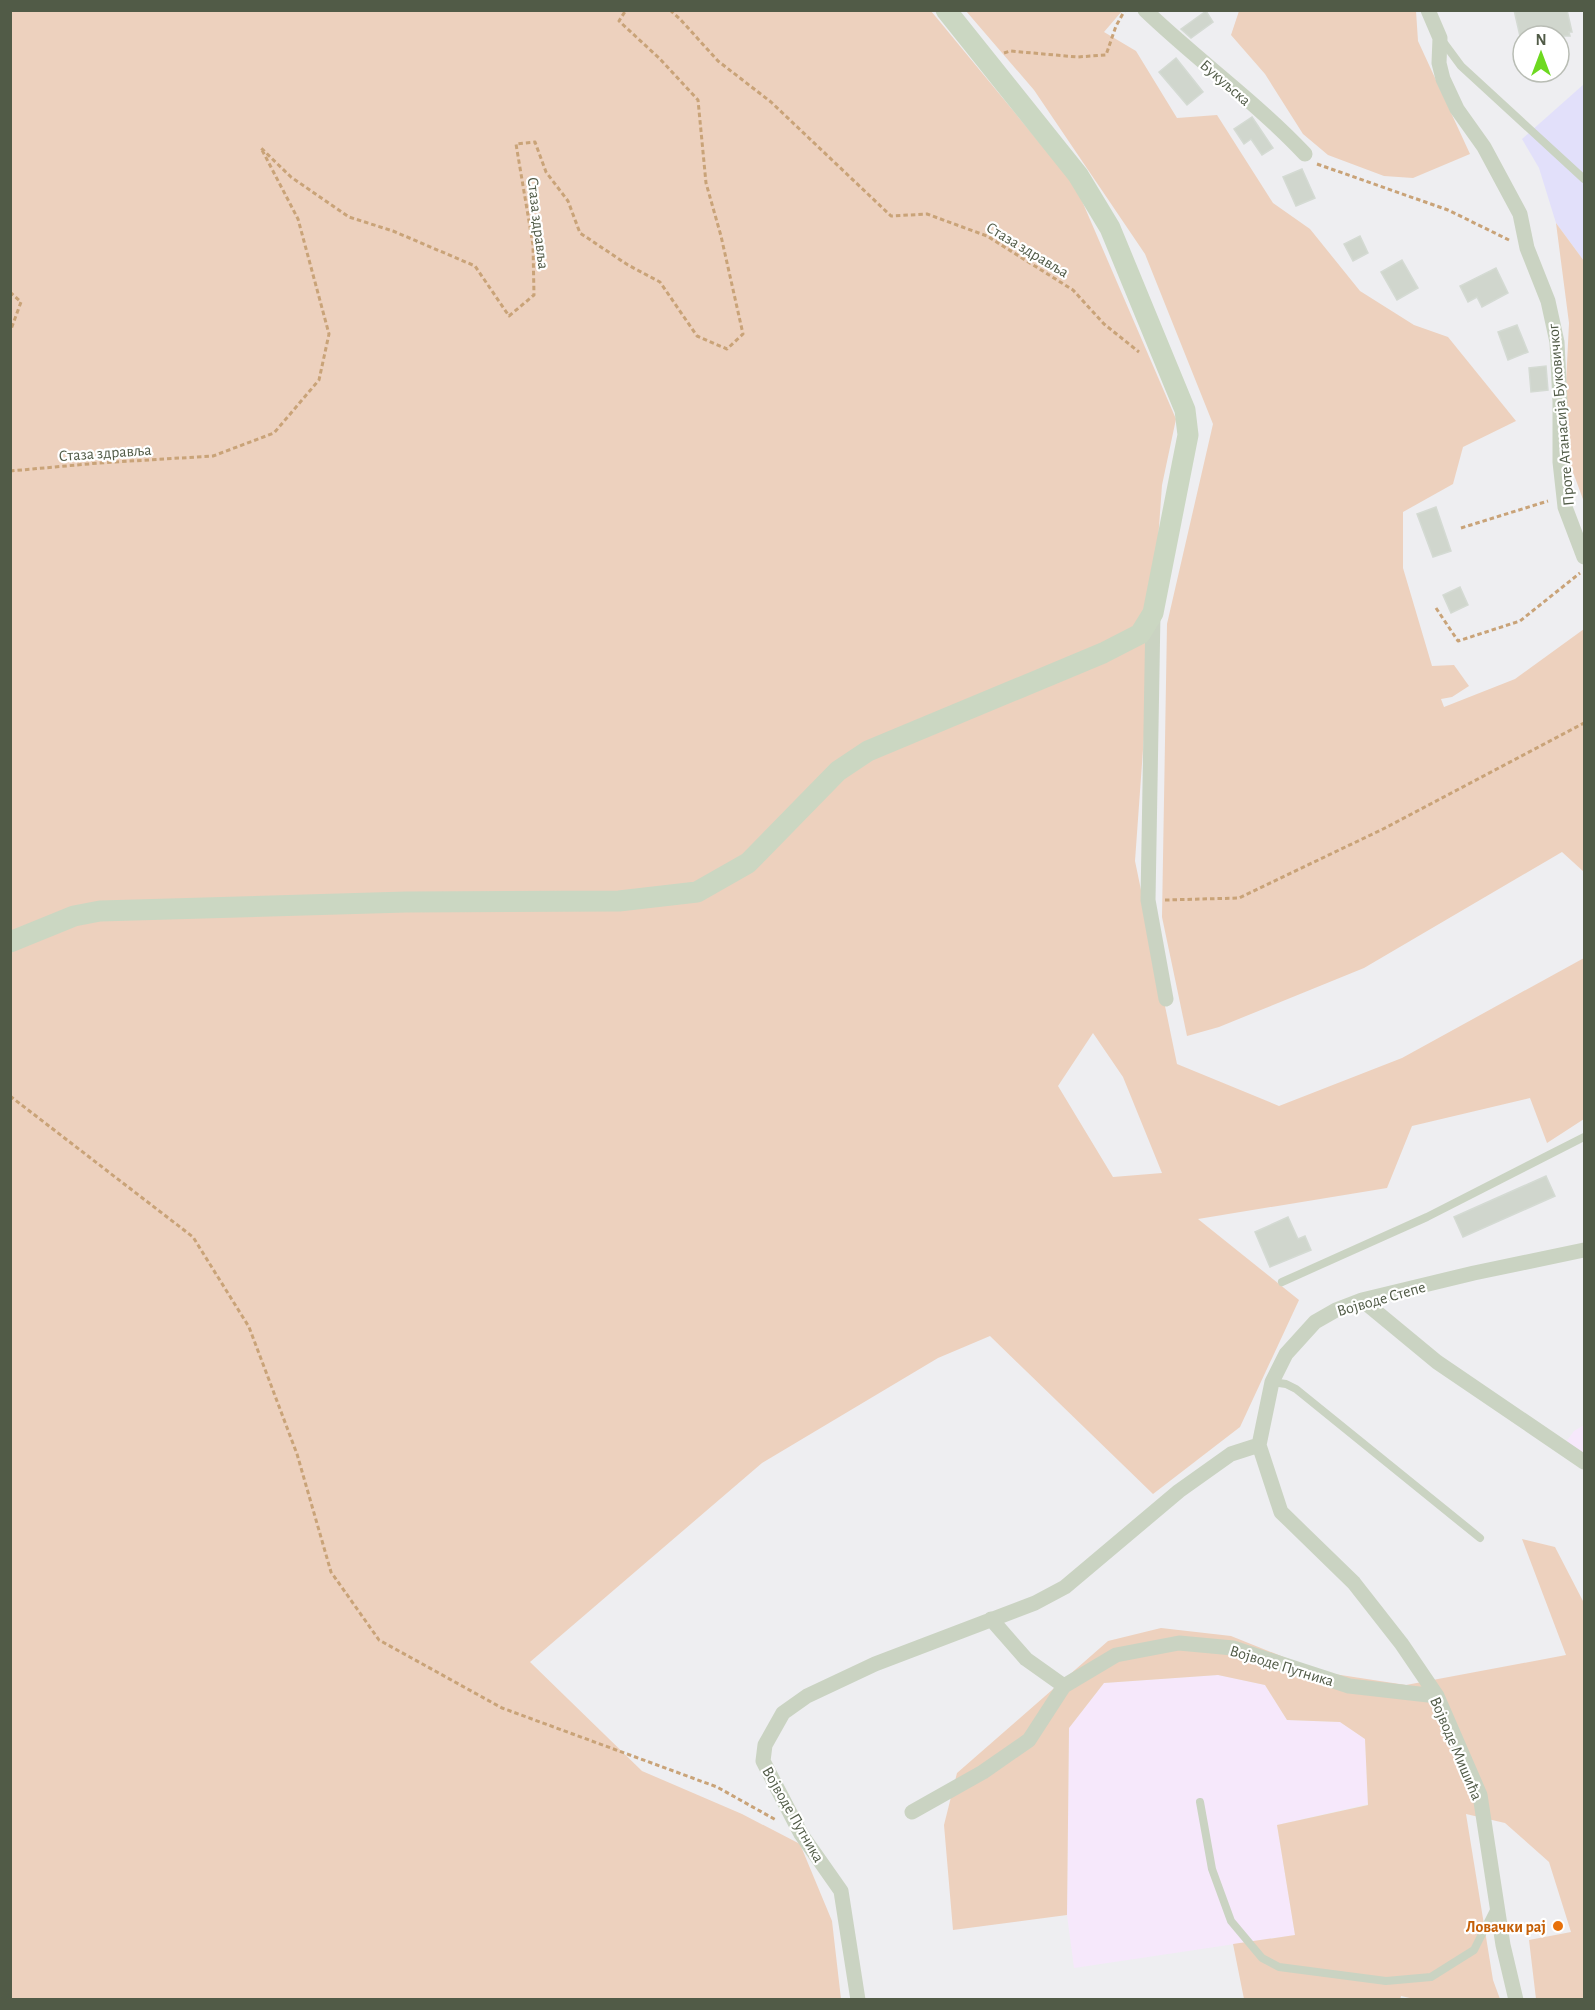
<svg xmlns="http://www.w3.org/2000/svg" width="1595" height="2010" font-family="'Alegreya Sans',sans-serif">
<rect width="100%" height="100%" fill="#eeeef1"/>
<path fill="#f6e8fb" d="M 1584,1425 L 1584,1468 L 1560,1450 L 1574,1431 Z
M 1218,1675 L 1265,1685 L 1287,1720 L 1340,1722 L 1365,1739 L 1368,1804 L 1277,1825 L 1295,1935 L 1074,1968 L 1067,1915 L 1069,1728 L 1104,1683 Z"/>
<path fill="#e2e0fa" d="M 1584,84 L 1584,261 L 1556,223 L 1539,168 L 1522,139 Z"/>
<path fill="#edd1be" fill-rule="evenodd" d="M 11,11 L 931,11 L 1076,187 L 1176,419 L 1162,485 L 1135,861 L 1177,1064 L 1279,1106 L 1402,1058 L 1584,958 L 1584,1119 L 1547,1143 L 1530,1098 L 1412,1126 L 1387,1188 L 1198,1219 L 1299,1300 L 1240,1427 L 1153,1494 L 990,1336 L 938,1358 L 762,1463 L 530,1662 L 642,1771 L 742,1814 L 800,1844 L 832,1921 L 841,1999 L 11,2000 ZM 1093,1033 L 1123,1077 L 1162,1173 L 1113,1177 L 1058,1086 Z
M 966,11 L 1122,11 L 1104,32 L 1136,51 L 1177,118 L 1217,115 L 1273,203 L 1310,229 L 1360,291 L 1414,325 L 1448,337 L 1516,421 L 1463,447 L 1453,484 L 1403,512 L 1403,568 L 1432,666 L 1454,665 L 1469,686 L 1452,697 L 1441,699 L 1444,707 L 1515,679 L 1584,629 L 1584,872 L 1562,852 L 1364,968 L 1219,1027 L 1187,1036 L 1162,917 L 1167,624 L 1213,424 L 1145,254 L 1034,90 Z
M 1239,11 L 1416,11 L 1418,41 L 1470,154 L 1413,178 L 1384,176 L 1328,155 L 1303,134 L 1265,74 L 1231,35 Z
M 1556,223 L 1584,261 L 1584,502 L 1563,445 L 1569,323 Z
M 1522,1539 L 1555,1547 L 1584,1603 L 1584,1999 L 1536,1999 L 1529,1940 L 1571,1932 L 1549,1862 L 1505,1823 L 1466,1814 L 1493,1980 L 1500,1999 L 1419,2000 L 1401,1996 L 1400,2000 L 1244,1999 L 1233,1944 L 1295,1935 L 1277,1825 L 1368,1805 L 1365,1739 L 1340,1722 L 1287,1720 L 1265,1685 L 1218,1675 L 1104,1683 L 1069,1728 L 1067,1915 L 953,1930 L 944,1825 L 957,1773 L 1108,1641 L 1161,1628 L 1231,1636 L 1321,1672 L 1406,1685 L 1566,1655 Z"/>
<path fill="#d0d6cd" stroke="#d4dad3" stroke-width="1.5" d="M 1514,10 L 1567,10 L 1572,32 L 1569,32 L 1570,36 L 1535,36 L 1534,33 L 1520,36 Z
M 1206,11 L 1213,22 L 1191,38 L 1181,29 Z
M 1176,58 L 1203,92 L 1187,105 L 1159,72 Z
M 1252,117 L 1273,148 L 1262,155 L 1251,139 L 1244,144 L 1234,129 Z
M 1302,169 L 1315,198 L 1296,206 L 1283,177 Z
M 1360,236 L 1368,253 L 1353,261 L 1344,244 Z
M 1402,260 L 1418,288 L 1397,300 L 1381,272 Z
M 1496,268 L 1508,293 L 1482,307 L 1477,297 L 1468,302 L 1460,286 Z
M 1517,325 L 1528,352 L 1508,360 L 1498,332 Z
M 1546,366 L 1548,390 L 1531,392 L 1529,368 Z
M 1436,507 L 1451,551 L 1433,557 L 1417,514 Z
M 1460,587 L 1468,605 L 1451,613 L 1443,595 Z
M 1546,1176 L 1555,1196 L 1463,1237 L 1454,1217 Z
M 1288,1217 L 1298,1239 L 1305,1236 L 1311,1250 L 1270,1267 L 1255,1232 Z"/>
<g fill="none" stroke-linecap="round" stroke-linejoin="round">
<path stroke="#c9a378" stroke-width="3" stroke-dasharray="4.5 3" stroke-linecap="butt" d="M 670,10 L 680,19 L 718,61 L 771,102 L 891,216 L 927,214 L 987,236 L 1073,290 L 1104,324 L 1139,352
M 1004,53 L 1010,51 L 1077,57 L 1106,55 L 1116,26 L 1125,10
M 1317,164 L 1448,210 L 1509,240
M 10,292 L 21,302 L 10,332
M 10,471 L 99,463 L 213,456 L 274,433 L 319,380 L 329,334 L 298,219 L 261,148 L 291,177 L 349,217 L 393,231 L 475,266 L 509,316 L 534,295 L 533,245 L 516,144 L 535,142 L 546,172 L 568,201 L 580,233 L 628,265 L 660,282 L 697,336 L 727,349 L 743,334 L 721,236 L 706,183 L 698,100 L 659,58 L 619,21 L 626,10
M 1461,528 L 1548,501
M 1436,608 L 1458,641 L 1520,621 L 1580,573
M 1165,900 L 1239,898 L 1383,829 L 1584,723
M 10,1096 L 193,1237 L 249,1327 L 297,1454 L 331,1572 L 379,1640 L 502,1708 L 717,1787 L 776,1820"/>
<path stroke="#cad3c2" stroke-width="8" d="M 1441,39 L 1461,66 L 1584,179
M 1282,1282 L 1427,1217 L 1584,1137
M 1272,1382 L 1286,1384 L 1296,1389 L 1480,1538
M 1200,1802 L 1212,1869 L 1231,1921 L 1262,1958 L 1279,1967 L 1386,1981 L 1431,1977 L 1474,1950 L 1495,1908"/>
<path stroke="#cad3c2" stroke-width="15" d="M 1145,10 C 1197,60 1256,102 1305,154
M 1428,10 L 1440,38 L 1439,63 L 1443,79 L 1457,109 L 1484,147 L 1520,214 L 1527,248 L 1548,301 L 1557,342 L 1560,402 L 1560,462 L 1565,507 L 1584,557
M 1153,613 L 1148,900 L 1166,999
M 1362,1300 L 1437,1362 L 1584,1462
M 991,1619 L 1026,1659 L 1064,1686
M 912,1812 L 983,1772 L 1029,1740 L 1064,1686 L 1116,1655 L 1179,1643 L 1233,1648 L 1349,1686 L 1437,1696
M 858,2000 L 841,1891 L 801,1834 L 763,1761 L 765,1745 L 783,1713 L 807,1696 L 875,1664 L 1035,1603 L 1065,1587 L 1179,1491 L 1231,1454 L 1259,1445
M 1516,2000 L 1503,1945 L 1480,1795 L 1437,1696 L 1401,1643 L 1354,1583 L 1281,1512 L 1259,1445 L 1272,1382 L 1286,1354 L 1315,1322 L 1336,1310 L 1362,1300 L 1474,1273 L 1584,1250"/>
<path stroke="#cbd7c2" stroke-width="21" d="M 10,942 L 74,916 L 100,911 L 406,902 L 619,901 L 697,892 L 748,863 L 838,771 L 868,751 L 1103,653 L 1140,634 L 1153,613 L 1188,435 L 1185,410 L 1110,228 L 1078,175 L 946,10"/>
</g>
<circle fill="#e8710a" stroke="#fff" stroke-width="2" cx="1558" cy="1926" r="6"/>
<g text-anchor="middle" stroke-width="4.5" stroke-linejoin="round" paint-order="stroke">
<g font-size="16" fill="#515b47" stroke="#fff">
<text transform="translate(1226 82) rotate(41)" y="6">Букуљска</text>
<text transform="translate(539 223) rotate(83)" y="6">Стаза здравља</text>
<text transform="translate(1028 249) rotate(31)" y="6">Стаза здравља</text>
<text transform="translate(1560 415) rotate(-95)" y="6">Проте Атанасија Буковичког</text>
<text transform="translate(105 452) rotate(-4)" y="6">Стаза здравља</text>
<text transform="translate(1381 1298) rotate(-16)" y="6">Војводе Степе</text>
<text transform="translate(1282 1665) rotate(17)" y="6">Војводе Путника</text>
<text transform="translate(1457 1748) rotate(67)" y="6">Војводе Мишића</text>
<text transform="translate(794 1814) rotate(60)" y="6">Војводе Путника</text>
</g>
<g font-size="16" font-weight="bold" fill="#c56008" stroke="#fff" text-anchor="end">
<text x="1546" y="1932">Ловачки рај</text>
</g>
</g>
<rect width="1595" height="2010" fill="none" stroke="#515b47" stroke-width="24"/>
<g transform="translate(1541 54)"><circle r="28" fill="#ffffff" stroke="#b9bdb5" stroke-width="1.5"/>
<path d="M0-4.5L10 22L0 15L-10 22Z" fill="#6dd920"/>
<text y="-9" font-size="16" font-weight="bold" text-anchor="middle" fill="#515b47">N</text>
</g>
</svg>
